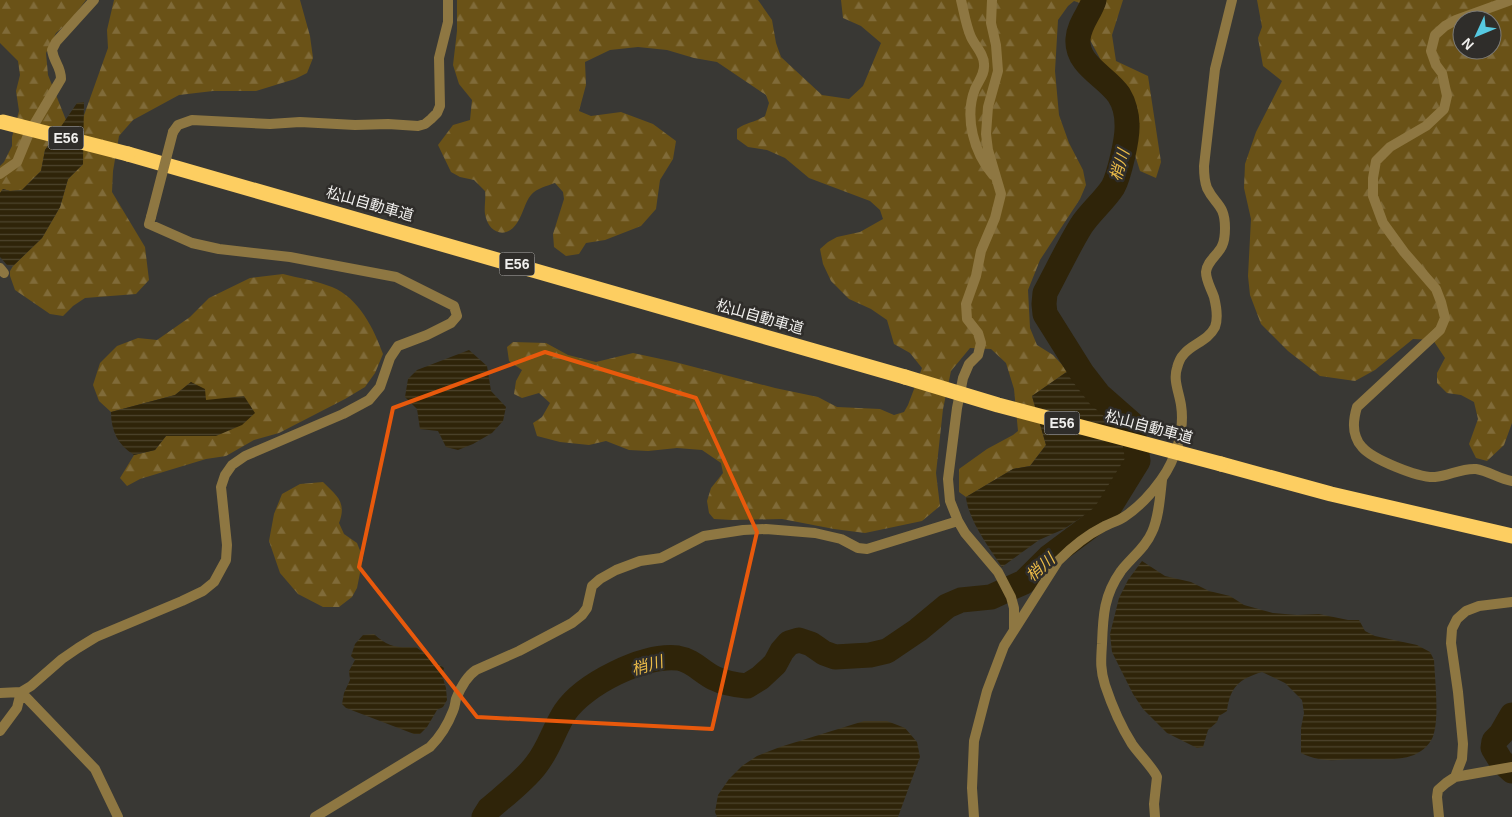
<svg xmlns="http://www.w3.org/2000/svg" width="1512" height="817" font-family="Arial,'Noto Sans JP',sans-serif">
<defs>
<pattern id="forest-firs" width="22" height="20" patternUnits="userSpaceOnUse" patternTransform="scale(1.25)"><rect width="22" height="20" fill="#6a5217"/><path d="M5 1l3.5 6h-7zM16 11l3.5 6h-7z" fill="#806b39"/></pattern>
<pattern id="water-rules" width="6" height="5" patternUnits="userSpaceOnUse" patternTransform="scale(1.25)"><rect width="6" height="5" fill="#2f2409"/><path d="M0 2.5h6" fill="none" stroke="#4d442d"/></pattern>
</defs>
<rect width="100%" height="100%" fill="#393834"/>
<path fill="url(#forest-firs)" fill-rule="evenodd" d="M 0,0 L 86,0 L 70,21 L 56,33 L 46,53 L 48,75 L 66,120 L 45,150 L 41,171 L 22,190 L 10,191 L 3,189 L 0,193 L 0,166 L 4,162 L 12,146 L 12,137 L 19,111 L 16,91 L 20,75 L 18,61 L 0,43 Z
M 114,0 L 300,0 L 310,36 L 313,58 L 307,73 L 295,79 L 256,91 L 213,91 L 179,95 L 133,120 L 119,136 L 113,171 L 112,192 L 145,247 L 149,280 L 136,294 L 85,298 L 73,306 L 63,316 L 50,314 L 15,290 L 10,276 L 10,271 L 13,266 L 42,238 L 60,207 L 68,179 L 83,164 L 83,118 L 108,48 L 107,30 Z
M 457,0 L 758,0 L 772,20 L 776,43 L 781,57 L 822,95 L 849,99 L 863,86 L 881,43 L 861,26 L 843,18 L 841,0 L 1123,0 L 1112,35 L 1116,61 L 1148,76 L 1161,162 L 1156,178 L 1140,171 L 1135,155 L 1131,119 L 1133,106 L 1128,95 L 1111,79 L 1089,38 L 1091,20 L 1089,10 L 1083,4 L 1074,1 L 1068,6 L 1058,20 L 1055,71 L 1059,115 L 1069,143 L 1083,170 L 1086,185 L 1080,199 L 1040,260 L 1028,290 L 1030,328 L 1037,345 L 1053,355 L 1068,371 L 1032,396 L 1046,445 L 1030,466 L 1013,469 L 966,497 L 959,492 L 959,469 L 987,449 L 1013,435 L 1018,431 L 1014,389 L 1006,363 L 991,349 L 970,348 L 951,371 L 943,409 L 936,473 L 940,506 L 922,521 L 865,533 L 834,529 L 782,519 L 732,520 L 714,519 L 709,513 L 707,501 L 711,488 L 723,473 L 721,463 L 702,450 L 677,448 L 648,451 L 629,450 L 606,441 L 589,445 L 560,442 L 537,436 L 533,423 L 542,417 L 550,403 L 539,393 L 522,398 L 514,394 L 516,381 L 522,370 L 509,361 L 507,347 L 513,342 L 546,343 L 568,355 L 596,362 L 633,353 L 675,362 L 775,388 L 818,397 L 837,407 L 880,409 L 894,415 L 904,412 L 908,405 L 922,368 L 910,353 L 894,344 L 887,320 L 871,309 L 849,299 L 831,281 L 823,264 L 820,249 L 828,242 L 837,237 L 860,232 L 883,219 L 880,210 L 870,201 L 809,178 L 785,158 L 767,150 L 748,147 L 737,139 L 737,129 C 747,122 754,123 765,116 L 769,103 L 766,95 L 717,62 L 694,58 L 667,50 L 638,47 L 610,50 L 585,62 L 586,85 L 579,111 L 591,116 L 621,112 L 653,124 L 676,141 L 673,159 L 660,180 L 656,209 L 641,226 L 605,240 L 586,243 L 579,254 L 566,256 L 554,247 L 553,234 L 564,199 L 563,192 L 555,183 C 547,186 537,188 531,195 C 525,202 523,214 517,223 C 506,240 488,233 485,214 C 484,207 486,199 485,191 L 474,180 L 460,177 L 451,172 L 438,145 L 453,125 L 470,120 L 472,100 L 459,84 L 453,65 L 457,31 Z
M 1257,0 L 1512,0 L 1512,423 L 1504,445 L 1487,461 L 1476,458 L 1469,444 L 1478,419 L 1474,402 L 1461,395 L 1447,393 L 1437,383 L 1437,373 L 1445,358 L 1433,340 L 1413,339 L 1375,370 L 1355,381 L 1320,376 L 1288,351 L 1261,324 L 1250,295 L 1248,276 L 1251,219 L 1244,188 L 1245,164 L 1256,132 L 1282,81 L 1263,66 L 1258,38 L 1262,27 ZM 1462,20 L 1492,20 L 1492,50 L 1462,50 Z
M 283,274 C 299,278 317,281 332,287 C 359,298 374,329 383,354 L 375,373 L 365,387 L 345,399 L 279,433 L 254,440 L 226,456 L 206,459 L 140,479 L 127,486 L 120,478 L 134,455 L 155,450 L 166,436 L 216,436 L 206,400 L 191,382 L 175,395 L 111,412 L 99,401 L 93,385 L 100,363 L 117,346 L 138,338 L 157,340 L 190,317 L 209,298 L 250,278 Z
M 323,482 C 337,496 347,502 339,523 L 344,534 L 357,543 L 363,558 L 357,588 L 352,597 L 339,607 L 323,607 L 298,594 L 280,573 L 269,541 L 274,514 L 282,494 L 300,484 Z"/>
<path fill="url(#water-rules)" d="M 84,102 L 83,164 L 68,179 L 60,207 L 42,238 L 13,266 L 7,265 L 0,257 L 0,193 L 3,189 L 10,191 L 22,190 L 41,171 L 45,150 L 77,103 Z
M 469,350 L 487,366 L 491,391 L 506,407 L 503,421 L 492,433 L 473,444 L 458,450 L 446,447 L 438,431 L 420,429 L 417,409 L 405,397 L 408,379 L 417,370 Z
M 1068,371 L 1095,404 L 1117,424 L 1128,454 L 1109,492 L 1094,509 L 1064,529 L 1039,540 L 1002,567 C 989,548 968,519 966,497 L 1013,469 L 1030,466 L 1046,445 L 1032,396 Z
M 191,382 L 205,389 L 206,400 L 244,396 L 255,413 L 242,425 L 216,436 L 166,436 L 155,450 L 134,455 C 118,445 111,431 111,412 L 175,395 Z
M 1142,561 L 1165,576 L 1191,582 L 1209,591 L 1230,596 L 1244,605 L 1273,613 L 1297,615 L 1319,614 L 1348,620 L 1359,620 L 1365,631 L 1375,636 L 1417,645 L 1430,652 L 1434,660 C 1435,680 1439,715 1434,733 C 1432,743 1423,751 1414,755 C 1398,761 1381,759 1365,759 C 1339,758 1326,765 1301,753 L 1301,728 L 1304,713 L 1302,700 L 1285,683 L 1262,672 C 1239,679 1230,687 1227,711 L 1219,716 L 1217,722 L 1208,730 L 1203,747 L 1197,748 L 1167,733 L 1143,709 L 1133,694 L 1112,652 L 1110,634 L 1119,598 L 1128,580 Z
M 374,634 C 388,647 397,648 416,647 L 444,668 L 442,675 L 446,688 L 447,700 L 443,707 L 437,710 L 427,727 L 420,734 L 414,734 L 346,708 L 342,704 L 344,693 L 350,680 L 349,671 L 355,660 L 351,656 L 355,644 L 363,635 Z
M 864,721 L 887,721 L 905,728 L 917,742 L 920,757 L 898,817 L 717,817 L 715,812 L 718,795 L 729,779 L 742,766 L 757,756 L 780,747 Z"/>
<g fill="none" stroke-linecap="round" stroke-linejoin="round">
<path stroke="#2f2409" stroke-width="25" d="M 1512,715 L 1501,734 L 1494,741 L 1493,748 L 1501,761 L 1512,771
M 484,817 L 489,809 C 504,796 525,780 536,765 C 549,749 554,729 565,712 C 584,684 644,654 678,658 C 692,660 702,672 714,678 C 724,683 736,685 747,686 L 760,678 L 775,664 L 782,651 L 789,643 L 799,640 L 811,644 L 824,653 L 835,657 L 870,655 L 887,651 L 918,630 L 947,606 L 961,600 L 991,597 L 1024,582 L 1049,557 L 1104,516 L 1138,461 L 1132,424 L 1099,395 L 1082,373 L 1045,314 L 1044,304 L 1045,293 C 1057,271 1068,247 1081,226 C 1090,212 1104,201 1113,187 C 1119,176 1128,138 1127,124 C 1127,115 1124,103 1119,95 C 1106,76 1076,65 1078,39 C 1079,24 1090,13 1094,0"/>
<path stroke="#8e7742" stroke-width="10" d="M 961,0 C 964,12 966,26 971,37 C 975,46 984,54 984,64 C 985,74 979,80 975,89 C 964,117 974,153 993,175
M 992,0 L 991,23 L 996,45 L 998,71 L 988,107 L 986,134 L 988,150 L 1001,194 L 995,218 L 981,251 L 976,276 L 966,304 L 967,319 L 978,333 L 981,343 L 978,355 L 969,364 L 963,378 L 957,408 L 948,479 L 950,501 L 958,521 L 965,533 L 998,572 L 1011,597 L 1014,608 L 1014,629
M 1511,0 L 1456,20 L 1445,26 L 1435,35 L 1431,51 L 1436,65 L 1442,73 L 1447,96 L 1444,109 L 1426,126 L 1390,147 L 1376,161 L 1373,178 L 1373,196 L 1383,223 L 1404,252 L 1436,289 L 1441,302 L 1445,318 L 1440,330 L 1357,407 C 1354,417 1352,427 1356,437 C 1357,440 1359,444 1362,447 C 1372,459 1418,478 1435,477 C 1449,476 1461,468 1476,469 C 1489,471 1499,479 1512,481
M 173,132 L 178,125 L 192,120 L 270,124 L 300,122 L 355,125 L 388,124 L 418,126 L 425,124 L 431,119 L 437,113 L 440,106 L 439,58 L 448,22 L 448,0
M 0,174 L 17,162 L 29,133 L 61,79 C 61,66 54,63 52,50 L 56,42 L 94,0
M 0,268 L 4,273
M 21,692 L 95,769 L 118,817
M 0,693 L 21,692 L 31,686 L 62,659 L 78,648 L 96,637 L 182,601 L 203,591 L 214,582 L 226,560 L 227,545 L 221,487 L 225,475 L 232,465 L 245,456 L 343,414 L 369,400 L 380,387 L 390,358 L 398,346 L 427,335 L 451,323 L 457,316 L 454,306 L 396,277 L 290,257 L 219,249 L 192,243 L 149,224 L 151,217
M 0,731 L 17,708 L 21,692
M 1455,777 L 1462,759 L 1463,744 L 1458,692 L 1451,643 L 1452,629 L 1457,619 L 1466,611 L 1479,606 L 1512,602
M 315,817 L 430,747 C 440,737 448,724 453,711 C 455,707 455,703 456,699 C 460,689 467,676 476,670 L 519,651 L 572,623 L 582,615 L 587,608 L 592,586 L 600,579 L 616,570 L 640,561 L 661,558 L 704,536 L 743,530 L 766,529 L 815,533 L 841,539 L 858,548 L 867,549 L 958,521
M 974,817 L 972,788 L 974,741 L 987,691 L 1004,646 L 1058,561 C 1071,548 1087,535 1103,527 C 1110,523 1118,521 1124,517 C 1138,508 1151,494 1161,480 C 1176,459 1185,430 1181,405 C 1179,392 1173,380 1177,368 C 1178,364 1181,357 1184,354 C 1192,344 1208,341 1215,327 C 1218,319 1216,305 1214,297 C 1211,288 1206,281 1206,272 C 1207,261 1218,255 1222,246 C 1224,242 1225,233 1225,228 C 1225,204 1215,205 1207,188 C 1204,180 1204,174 1204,166 L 1215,69 L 1232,0
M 1155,817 L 1154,804 L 1157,777 C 1154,769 1138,753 1132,744 C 1120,725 1112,706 1105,685 C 1100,669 1101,660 1102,644 C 1103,615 1104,595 1121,571 C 1131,558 1146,547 1152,532 C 1159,517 1160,497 1162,480
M 1439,817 L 1437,797 L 1438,790 L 1446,783 L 1455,777 L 1512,767"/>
<path stroke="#fdce61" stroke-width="15" d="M 128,154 L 905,377
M 1221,464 L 1331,494 L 1512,536"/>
<path stroke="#8e7742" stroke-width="10" d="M 151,217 L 173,132"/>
<path stroke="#fdce61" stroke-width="15" d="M 3,122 L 128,154
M 905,377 L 998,405 L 1221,464"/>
</g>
<path fill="none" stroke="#e8590c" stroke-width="4" stroke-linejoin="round" d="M 545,352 L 696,398 L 757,532 L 712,729 L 477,717 L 359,567 L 393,408 Z"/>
<g text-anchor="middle" stroke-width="5" stroke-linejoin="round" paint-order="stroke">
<g fill="#2f2d2a" stroke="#b6b5b2" stroke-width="1">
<rect x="48.5" y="126.5" width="35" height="23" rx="4"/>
<rect x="499.5" y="252.5" width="35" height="23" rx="4"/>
<rect x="1044.5" y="411.5" width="35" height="23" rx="4"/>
</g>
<g font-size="14" font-weight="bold" fill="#f0efed">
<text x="66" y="143">E56</text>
<text x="517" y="269">E56</text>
<text x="1062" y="428">E56</text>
</g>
<g font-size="15" fill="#f0efed" stroke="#2f2d2a">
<text transform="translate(370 204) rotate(16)" y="5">松山自動車道</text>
<text transform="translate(760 317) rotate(16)" y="5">松山自動車道</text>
<text transform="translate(1149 427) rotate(15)" y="5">松山自動車道</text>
</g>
<g font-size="16" font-style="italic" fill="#ecbc48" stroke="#2f2d2a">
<text transform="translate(1119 165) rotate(-74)" y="6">梢川</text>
<text transform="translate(1040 567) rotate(-42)" y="6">梢川</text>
<text transform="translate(647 665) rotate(-16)" y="6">梢川</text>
</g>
</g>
<g transform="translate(1477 35) rotate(226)"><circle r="24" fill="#2f2d2a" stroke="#7c7b78"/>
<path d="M0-4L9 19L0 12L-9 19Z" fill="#56c9e1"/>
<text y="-8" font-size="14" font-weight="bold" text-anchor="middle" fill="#f0efed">N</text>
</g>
</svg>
